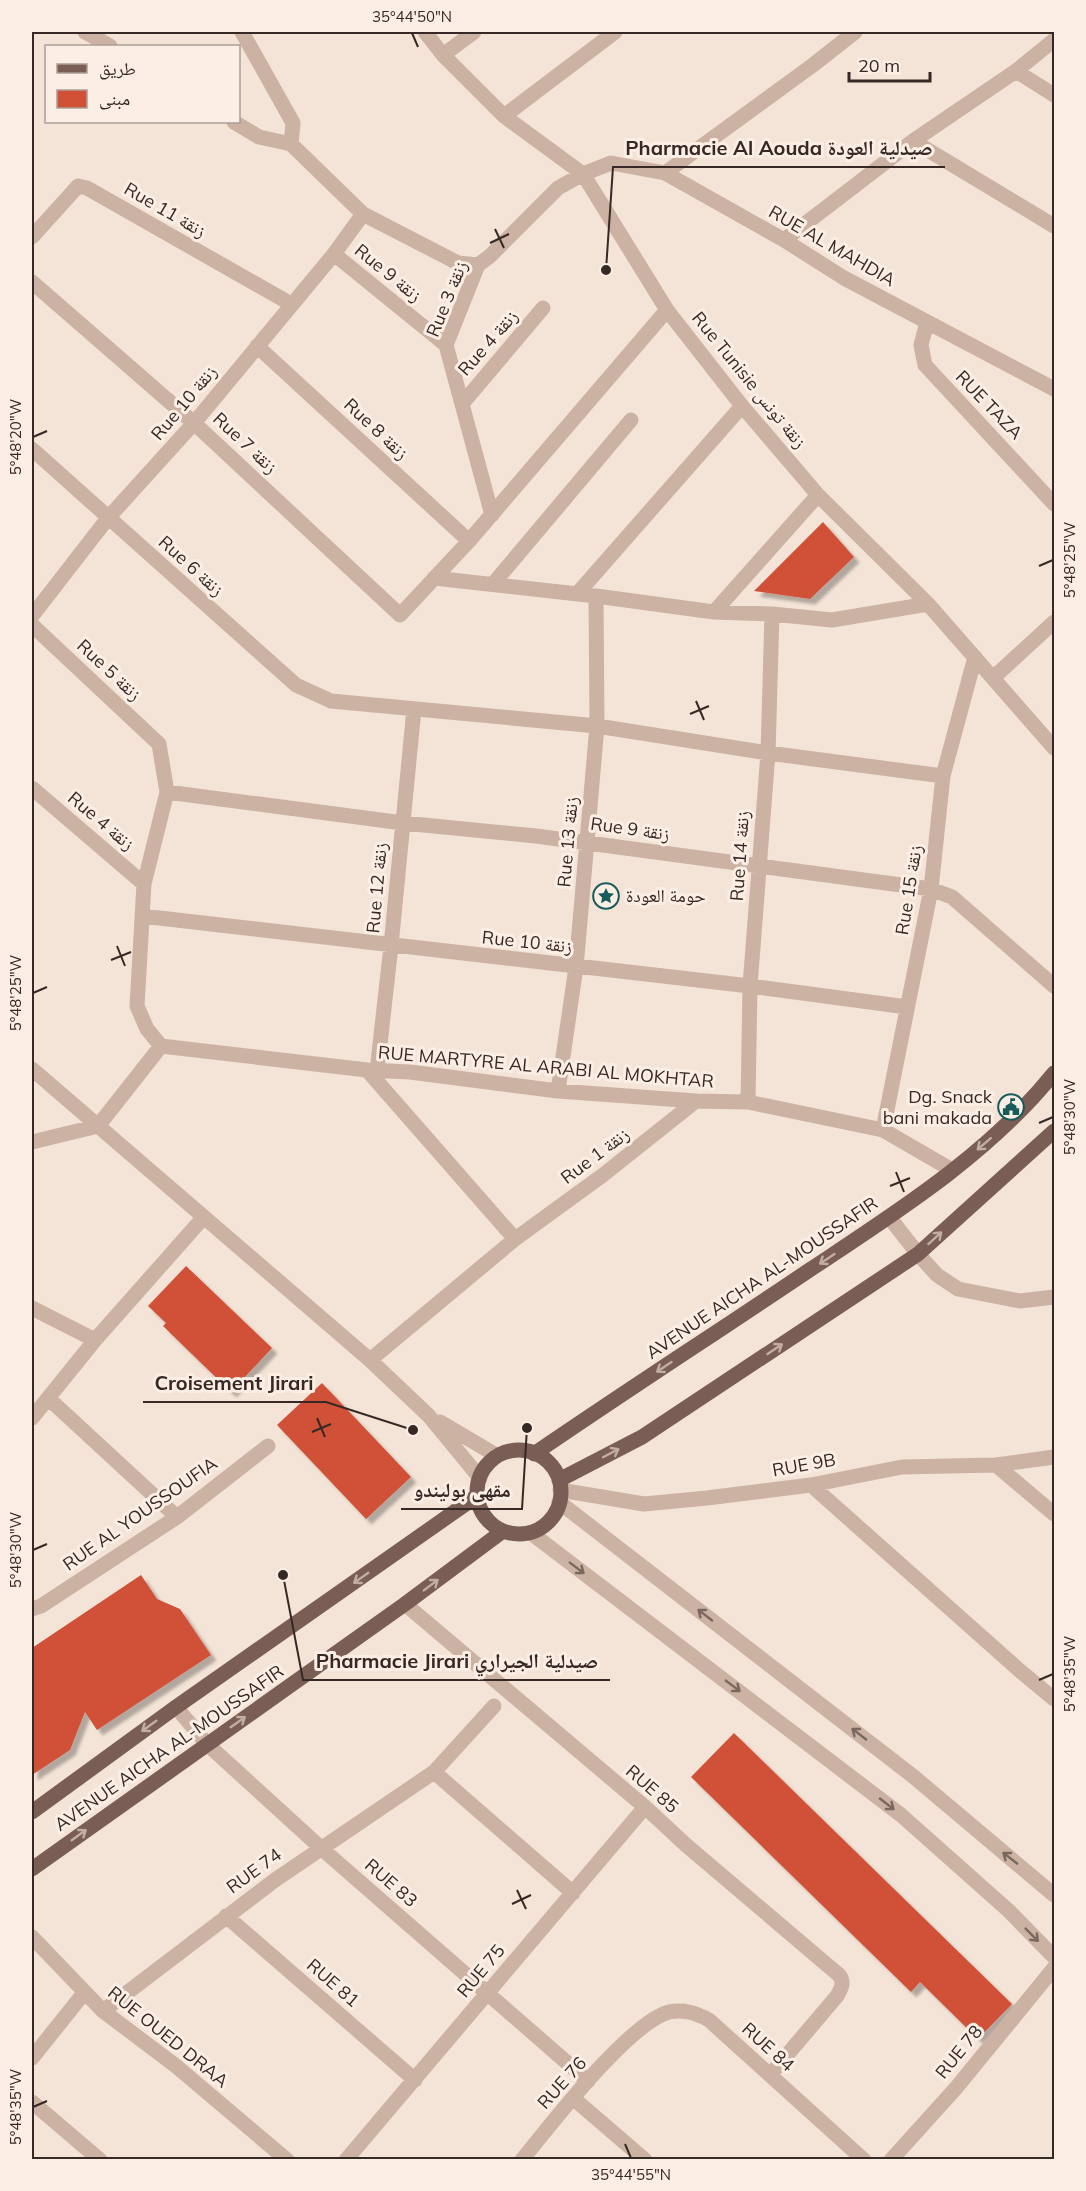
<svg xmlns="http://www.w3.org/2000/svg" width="1086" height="2191" font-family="Mulish,'Noto Naskh Arabic',sans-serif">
<defs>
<filter id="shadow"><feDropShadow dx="5.5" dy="5.5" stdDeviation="1.5" flood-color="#0004"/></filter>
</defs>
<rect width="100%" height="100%" fill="#f3e4d7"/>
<path fill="#d15137" filter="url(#shadow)" d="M 823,522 L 854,557 L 810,599 L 754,591 Z
M 186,1266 L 272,1348 L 231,1392 L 163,1326 L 166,1323 L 148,1306 Z
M 322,1383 L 411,1477 L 366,1519 L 277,1425 Z
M 141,1575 L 157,1599 L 180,1609 L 211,1655 L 97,1730 L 85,1712 L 70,1750 L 32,1775 L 32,1648 Z
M 734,1733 L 1012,2004 L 978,2039 L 920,1982 L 911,1992 L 691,1777 Z"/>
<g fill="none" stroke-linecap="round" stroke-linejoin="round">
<path stroke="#ccb2a2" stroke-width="15" d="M 85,32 L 110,46
M 242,32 L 293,123 L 291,144
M 425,32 L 443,55 L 504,116 L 583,174 L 667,310 L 742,406 L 818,495 L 928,604 L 1054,748
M 443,55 L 474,32
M 1016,71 L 1054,95
M 504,116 L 615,32
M 234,122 L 259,137 L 291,144 L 363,214 L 458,263 L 478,265
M 913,141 L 1054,226
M 665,173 L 813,65 L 855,32
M 32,237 L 78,186 L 87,188 L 291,304
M 784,240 L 913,141 L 1016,71 L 1054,40
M 334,254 L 446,345
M 32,282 L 194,423 L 400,615 L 469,541 L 667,310
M 927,322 L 921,345 L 925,365 L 1054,504
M 257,346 L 469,541
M 462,404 L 543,308
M 32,449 L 296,685 L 331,701 L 597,726 L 768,753 L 943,776
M 492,515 L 446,345 L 478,265 L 490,256 L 558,188 L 583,174 L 611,163 L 665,173 L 784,240 L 844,278 L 1054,389
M 434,578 L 596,596 L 714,612 L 772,614 L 832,620 L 928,604
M 493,584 L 631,420
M 577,594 L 742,406
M 714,612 L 818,495
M 32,616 L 108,518 L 194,423 L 334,254 L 363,214
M 32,625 L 159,744 L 167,792 L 144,884 L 137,1006 L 147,1029 L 161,1046 L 98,1126 L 32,1142
M 993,678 L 1054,622
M 32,788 L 144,884
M 167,792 L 403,823 L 536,836 L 931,889 L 952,897 L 1054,986
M 142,916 L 750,986 L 907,1007
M 161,1046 L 367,1070 L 410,1072 L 558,1091 L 696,1101 L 748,1102 L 883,1130 L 952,1170
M 32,1069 L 370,1360 L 429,1416 L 480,1478
M 367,1070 L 515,1239
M 377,1071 L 391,946 L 414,709
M 558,1091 L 576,967 L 597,726 L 596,596
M 748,1102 L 750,986 L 768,753 L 772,614
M 883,1130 L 931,889 L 943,776 L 975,657
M 889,1217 L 918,1254 L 937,1275 L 958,1289 L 1020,1301 L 1054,1297
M 32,1308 L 95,1340
M 370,1360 L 515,1239 L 603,1175 L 696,1101
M 48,1398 L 177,1517
M 32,1418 L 95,1340 L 203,1218
M 440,1422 L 496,1455
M 996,1465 L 1054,1514
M 811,1485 L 1019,1670 L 1054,1699
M 560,1490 L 644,1504 L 707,1498 L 811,1485 L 902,1467 L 996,1465 L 1054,1457
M 559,1502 L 914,1777 L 1054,1895
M 531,1533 L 901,1815 L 1009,1911 L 1054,1957
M 405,1604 L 645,1807 L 686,1845 L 839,1975 C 845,1982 841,1989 837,1996 L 770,2075
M 32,1609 L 41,1606 L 177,1517 L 268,1446
M 176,1707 L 207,1744 L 321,1848 L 588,2081
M 434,1772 L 573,1893
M 226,1916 L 415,2080
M 32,1937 L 103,2011 L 176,2066 L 287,2160
M 103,2011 L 275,1880 L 434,1772 L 494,1706
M 32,2058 L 84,1993
M 573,2098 L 645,2160
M 32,2102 L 100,2160
M 346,2160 L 645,1807
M 522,2160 C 550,2125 629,2023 669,2012 C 684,2009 696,2013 709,2020 L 864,2160
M 891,2160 L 956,2088 L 1054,1968"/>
<path stroke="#7a5e55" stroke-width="15" d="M477 1492a42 42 0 1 1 84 0a42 42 0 1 1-84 0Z
M 534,1454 C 626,1391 719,1331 811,1269 C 897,1212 989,1154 1054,1073
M 559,1480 L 642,1437 L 918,1254 L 1054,1131
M 32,1812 L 176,1707 L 477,1496
M 32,1869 L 405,1604 L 503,1531"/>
</g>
<defs><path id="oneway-shaft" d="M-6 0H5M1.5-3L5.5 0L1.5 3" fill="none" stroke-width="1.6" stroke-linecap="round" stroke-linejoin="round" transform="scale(1.5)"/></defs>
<g stroke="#c1ada4">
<use href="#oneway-shaft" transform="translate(984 1144) rotate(139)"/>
<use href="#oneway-shaft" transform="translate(935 1238) rotate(-42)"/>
<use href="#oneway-shaft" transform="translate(827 1259) rotate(146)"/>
<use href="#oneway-shaft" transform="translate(775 1349) rotate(-34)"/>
<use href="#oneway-shaft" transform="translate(664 1367) rotate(146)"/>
<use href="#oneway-shaft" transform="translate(611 1453) rotate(-28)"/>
<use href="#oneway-shaft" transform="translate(361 1578) rotate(145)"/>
<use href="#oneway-shaft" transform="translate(431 1585) rotate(-37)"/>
<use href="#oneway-shaft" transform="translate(238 1722) rotate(-35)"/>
<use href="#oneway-shaft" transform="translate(149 1726) rotate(144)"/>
<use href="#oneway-shaft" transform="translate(79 1835) rotate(-36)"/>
</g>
<g stroke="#7a675d">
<use href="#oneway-shaft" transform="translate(577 1568) rotate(37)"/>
<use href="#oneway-shaft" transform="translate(705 1615) rotate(-142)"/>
<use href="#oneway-shaft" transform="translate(733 1686) rotate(37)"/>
<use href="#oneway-shaft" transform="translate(859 1734) rotate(-142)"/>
<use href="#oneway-shaft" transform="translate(887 1804) rotate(38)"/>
<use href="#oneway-shaft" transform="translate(1010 1858) rotate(-142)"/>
<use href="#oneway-shaft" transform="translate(1032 1935) rotate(45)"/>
</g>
<path fill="none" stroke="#362925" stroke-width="2" d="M 412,33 L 418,47M 495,229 L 504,248M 490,243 L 509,234M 33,437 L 47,431M 1039,566 L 1053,560M 696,701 L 704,720M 690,714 L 709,706M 117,946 L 125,966M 111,960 L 131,952M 33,993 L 47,987M 1039,1123 L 1053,1117M 896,1172 L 904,1192M 890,1186 L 910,1178M 317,1418 L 325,1437M 312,1432 L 331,1424M 33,1550 L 47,1544M 1039,1680 L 1053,1674M 517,1890 L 526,1909M 512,1904 L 531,1895M 33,2107 L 47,2101M 625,2144 L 631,2158"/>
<defs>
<g id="sight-ring" transform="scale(1.35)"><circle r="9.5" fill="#fbeee4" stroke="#175b5b" stroke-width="1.5"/><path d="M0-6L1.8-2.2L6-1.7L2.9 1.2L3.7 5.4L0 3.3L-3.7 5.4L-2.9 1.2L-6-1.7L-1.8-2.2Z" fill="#175b5b"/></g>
<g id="civic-ring" transform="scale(1.35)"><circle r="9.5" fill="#fbeee4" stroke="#175b5b" stroke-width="1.5"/><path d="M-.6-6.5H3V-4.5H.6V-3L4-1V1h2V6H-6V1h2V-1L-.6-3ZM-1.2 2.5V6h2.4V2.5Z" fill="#175b5b"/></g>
</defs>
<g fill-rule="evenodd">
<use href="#sight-ring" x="606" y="896"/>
<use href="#civic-ring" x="1011" y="1107"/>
</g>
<g text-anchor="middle" stroke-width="6" stroke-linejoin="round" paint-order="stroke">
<g font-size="18" fill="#362925" stroke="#fbeee4">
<text transform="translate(165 210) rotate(30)" y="6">Rue 11 زنقة</text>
<text transform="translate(832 246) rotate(30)" y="6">RUE AL MAHDIA</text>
<text transform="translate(388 273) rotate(39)" y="6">Rue 9 زنقة</text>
<text transform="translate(447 299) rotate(-68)" y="6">Rue 3 زنقة</text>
<text transform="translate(488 343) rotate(-49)" y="6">Rue 4 زنقة</text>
<text transform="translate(749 380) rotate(51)" y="6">Rue Tunisie زنقة تونس</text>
<text transform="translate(184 403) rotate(-50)" y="6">Rue 10 زنقة</text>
<text transform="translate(989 405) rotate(46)" y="6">RUE TAZA</text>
<text transform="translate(376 429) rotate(43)" y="6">Rue 8 زنقة</text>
<text transform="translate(245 443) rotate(43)" y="6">Rue 7 زنقة</text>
<text transform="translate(191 566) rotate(42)" y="6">Rue 6 زنقة</text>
<text transform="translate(109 670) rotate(43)" y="6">Rue 5 زنقة</text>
<text transform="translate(101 821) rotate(40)" y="6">Rue 4 زنقة</text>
<text transform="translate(630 829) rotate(8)" y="6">Rue 9 زنقة</text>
<text transform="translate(568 842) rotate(-85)" y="6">Rue 13 زنقة</text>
<text transform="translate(740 856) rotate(-86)" y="6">Rue 14 زنقة</text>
<text transform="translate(377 888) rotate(-85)" y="6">Rue 12 زنقة</text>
<text transform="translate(909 890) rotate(-81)" y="6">Rue 15 زنقة</text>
<text transform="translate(527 942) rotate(6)" y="6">Rue 10 زنقة</text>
<text transform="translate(546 1067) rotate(5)" y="6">RUE MARTYRE AL ARABI AL MOKHTAR</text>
<text transform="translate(595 1156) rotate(-37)" y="6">Rue 1 زنقة</text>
<text transform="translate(762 1278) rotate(-34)" y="6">AVENUE AICHA AL-MOUSSAFIR</text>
<text transform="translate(804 1465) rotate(-10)" y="6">RUE 9B</text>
<text transform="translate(140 1514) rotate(-35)" y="6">RUE AL YOUSSOUFIA</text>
<text transform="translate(169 1748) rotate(-35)" y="6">AVENUE AICHA AL-MOUSSAFIR</text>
<text transform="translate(652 1789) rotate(41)" y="6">RUE 85</text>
<text transform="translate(254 1871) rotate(-36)" y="6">RUE 74</text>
<text transform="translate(391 1883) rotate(41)" y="6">RUE 83</text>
<text transform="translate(481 1971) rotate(-50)" y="6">RUE 75</text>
<text transform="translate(333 1983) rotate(41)" y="6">RUE 81</text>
<text transform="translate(168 2037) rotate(39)" y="6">RUE OUED DRAA</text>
<text transform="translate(768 2047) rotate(42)" y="6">RUE 84</text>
<text transform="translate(959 2052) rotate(-51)" y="6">RUE 78</text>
<text transform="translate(562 2083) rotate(-48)" y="6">RUE 76</text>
</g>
<g font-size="18" fill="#362925" stroke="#fbeee4" text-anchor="start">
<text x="626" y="902">حومة العودة</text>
<text x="992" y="1103" text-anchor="end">Dg. Snack<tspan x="992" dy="21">bani makada</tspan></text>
</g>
</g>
<path fill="none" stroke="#362925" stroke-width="2" d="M606 270L613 167H945M413 1430L326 1402H143M527 1428L522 1509H401M283 1575L303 1680H610"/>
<g fill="#362925" stroke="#fbeee4" stroke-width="2">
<circle cx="606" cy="270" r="6"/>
<circle cx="413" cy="1430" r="6"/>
<circle cx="527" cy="1428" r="6"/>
<circle cx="283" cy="1575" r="6"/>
</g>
<g font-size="20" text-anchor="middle" font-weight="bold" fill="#362925" stroke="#fbeee4" stroke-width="6" stroke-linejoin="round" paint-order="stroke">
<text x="779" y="155">Pharmacie Al Aouda صيدلية العودة</text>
<text x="234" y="1390">Croisement Jirari</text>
<text x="462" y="1497">مقهى بوليندو</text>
<text x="457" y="1668">Pharmacie Jirari صيدلية الجيراري</text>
</g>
<rect width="1086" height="2191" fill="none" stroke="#fbeee4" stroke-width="66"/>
<rect x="45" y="45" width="195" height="78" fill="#fbeee4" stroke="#ac9f98" stroke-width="1.5"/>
<rect x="57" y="64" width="30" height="9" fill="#7a5e55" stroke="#ac9f98" stroke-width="1.5"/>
<text x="99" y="75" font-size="18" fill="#362925">طريق</text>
<rect x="57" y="90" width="30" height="18" fill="#d15137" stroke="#ac9f98" stroke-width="1.5"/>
<text x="99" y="105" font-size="18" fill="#362925">مبنى</text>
<path d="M849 72v9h81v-9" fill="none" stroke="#362925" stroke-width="3"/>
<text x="858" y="72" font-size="18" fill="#362925" stroke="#fbeee4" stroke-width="4.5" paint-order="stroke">20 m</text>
<rect x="33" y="33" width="1020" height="2125" fill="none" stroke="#362925" stroke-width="2"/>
<g font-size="15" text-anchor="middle" fill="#362925">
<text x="412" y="22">35°44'50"N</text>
<text transform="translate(16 437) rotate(-90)" y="5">5°48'20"W</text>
<text transform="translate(1070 560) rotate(-90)" y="5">5°48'25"W</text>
<text transform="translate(16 993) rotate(-90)" y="5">5°48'25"W</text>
<text transform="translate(1070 1117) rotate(-90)" y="5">5°48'30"W</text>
<text transform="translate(16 1550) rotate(-90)" y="5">5°48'30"W</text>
<text transform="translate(1070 1674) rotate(-90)" y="5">5°48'35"W</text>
<text transform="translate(16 2107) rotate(-90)" y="5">5°48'35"W</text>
<text x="631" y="2180">35°44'55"N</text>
</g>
</svg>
